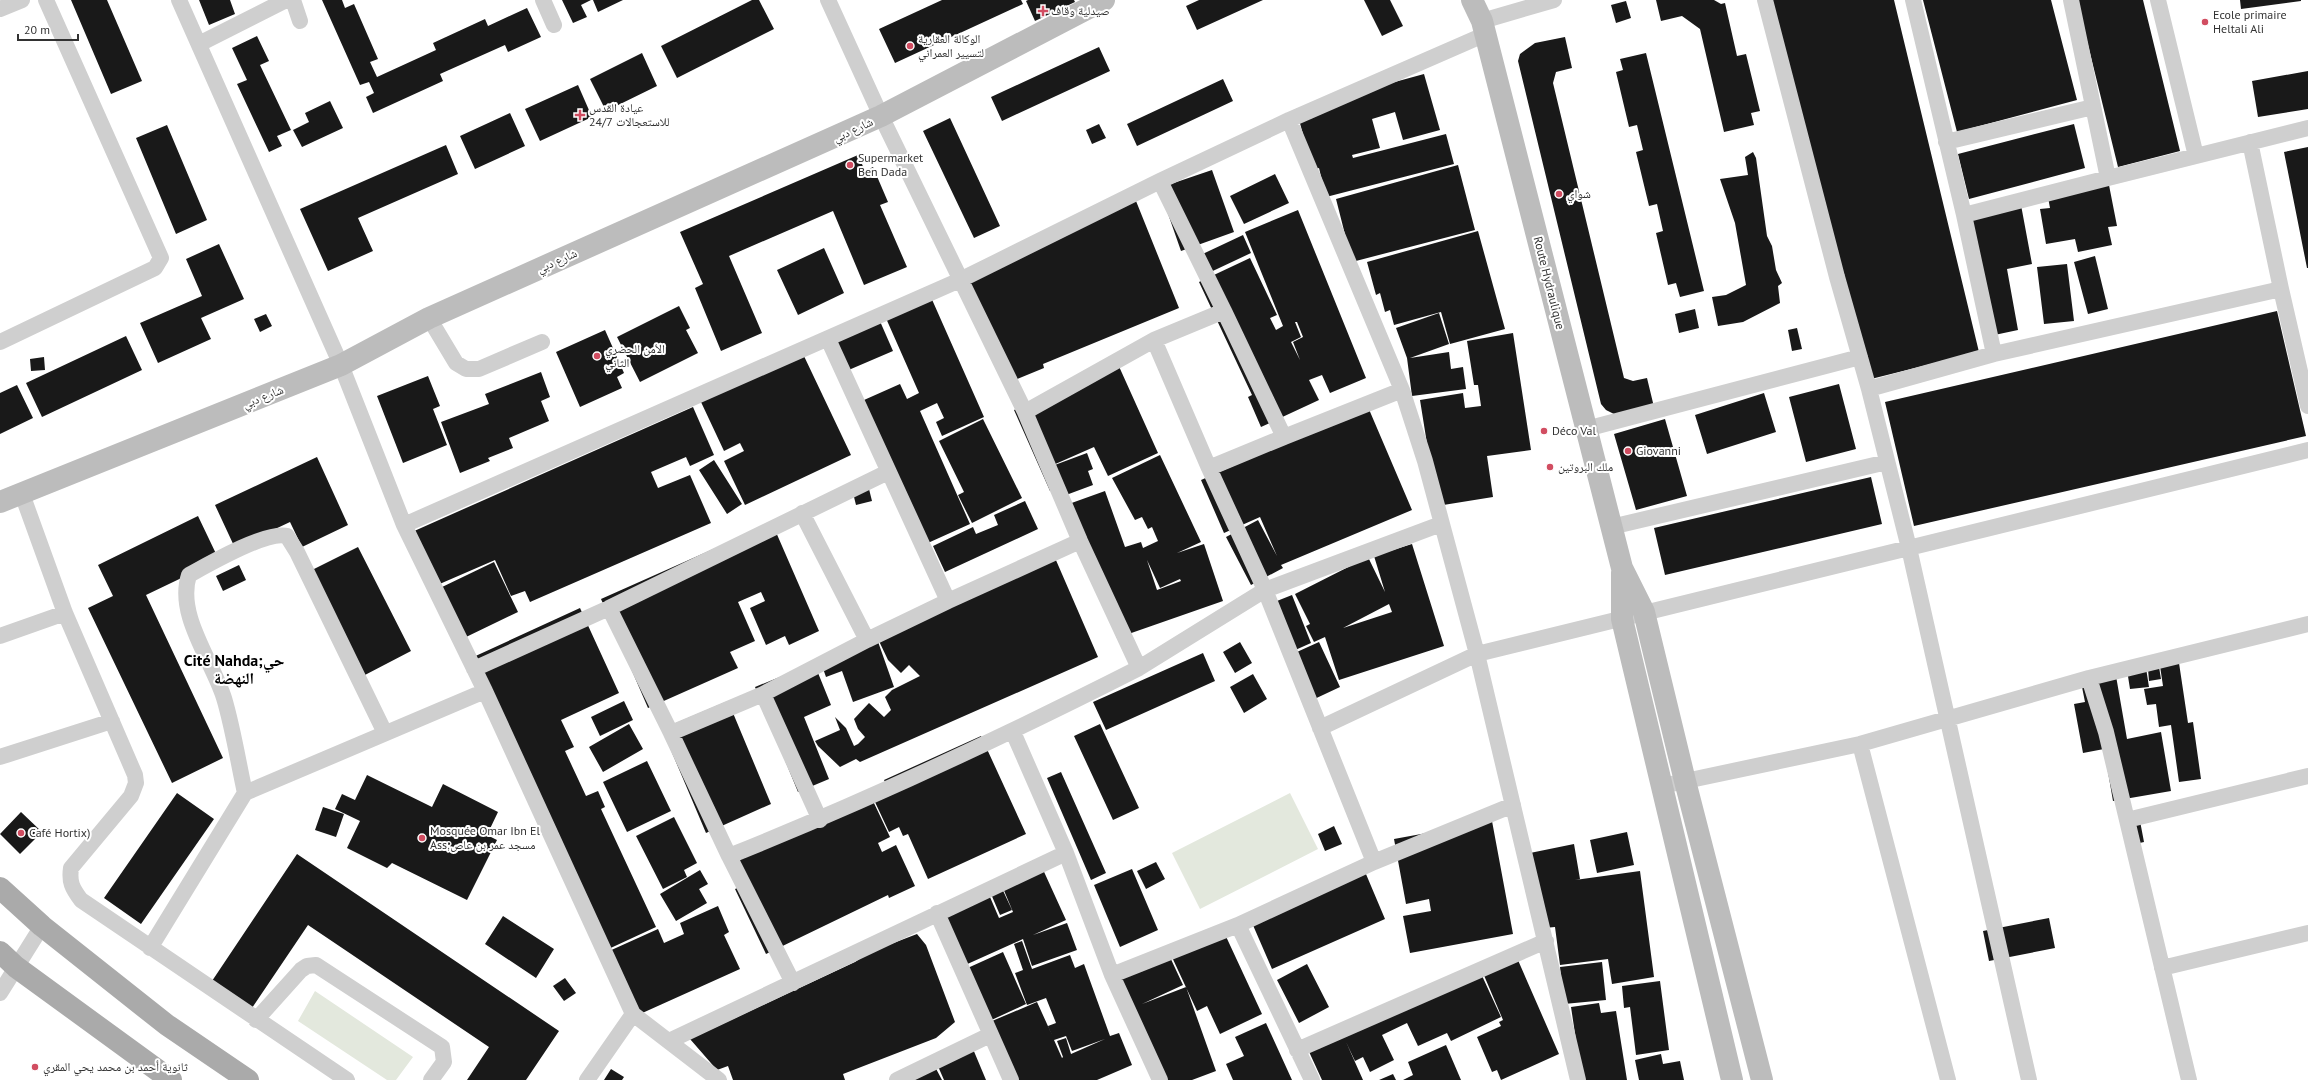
<svg xmlns="http://www.w3.org/2000/svg" width="2308" height="1080" font-family="'PT Sans','Noto Naskh Arabic',sans-serif">
<rect width="100%" height="100%" fill="#fff"/>
<path fill="#e3e8dd" d="M 1290,793 L 1318,849 L 1200,909 L 1172,853 Z
M 315,991 L 413,1057 L 396,1080 L 387,1080 L 298,1021 Z"/>
<path fill="#191919" fill-rule="evenodd" d="M 71,0 L 107,0 L 142,81 L 111,94 Z
M 199,0 L 230,0 L 235,14 L 209,25 Z
M 322,0 L 342,0 L 345,8 L 354,4 L 378,59 L 370,62 L 377,77 L 436,50 L 433,43 L 485,19 L 488,26 L 527,8 L 541,37 L 508,52 L 505,45 L 440,74 L 443,81 L 373,113 L 366,97 L 374,93 L 369,82 L 360,85 Z
M 562,0 L 591,0 L 581,5 L 587,17 L 573,23 Z
M 593,0 L 623,0 L 598,12 Z
M 752,0 L 759,0 L 774,29 L 677,78 L 661,46 Z
M 942,0 L 1021,0 L 1023,4 L 895,63 L 879,29 Z
M 1028,0 L 1074,0 L 1075,2 L 1035,21 L 1026,1 Z
M 1199,0 L 1263,0 L 1197,30 L 1186,6 Z
M 1364,0 L 1390,0 L 1403,26 L 1382,36 Z
M 1656,0 L 1714,0 L 1721,4 L 1725,3 L 1737,56 L 1746,54 L 1760,111 L 1751,113 L 1754,125 L 1724,132 L 1700,29 L 1682,16 L 1661,21 Z
M 1771,0 L 1894,0 L 1979,352 L 1863,381 Z
M 1923,0 L 2051,0 L 2077,100 L 1957,132 Z
M 2077,0 L 2143,0 L 2180,151 L 2118,167 Z
M 2240,0 L 2301,0 L 2301,1 L 2241,9 Z
M 1626,1 L 1631,18 L 1616,23 L 1611,5 Z
M 257,36 L 269,61 L 260,65 L 291,130 L 277,136 L 282,146 L 269,152 L 237,84 L 247,80 L 232,48 Z
M 1565,37 L 1572,68 L 1556,72 L 1553,83 L 1624,378 L 1633,381 L 1647,378 L 1654,407 L 1616,415 L 1606,410 L 1601,404 L 1518,61 L 1520,54 L 1535,43 Z
M 1099,47 L 1110,71 L 1002,121 L 991,97 Z
M 642,53 L 657,86 L 606,111 L 590,79 Z
M 1646,53 L 1704,291 L 1680,297 L 1676,283 L 1668,285 L 1656,233 L 1663,231 L 1657,204 L 1649,206 L 1636,152 L 1643,150 L 1637,125 L 1629,127 L 1616,72 L 1623,70 L 1620,59 Z
M 2308,71 L 2308,109 L 2258,117 L 2252,81 Z
M 1424,74 L 1440,130 L 1403,140 L 1395,112 L 1372,119 L 1380,148 L 1352,155 L 1353,158 L 1446,134 L 1454,164 L 1326,197 L 1319,168 L 1313,170 L 1296,109 Z
M 1223,79 L 1233,101 L 1137,146 L 1127,124 Z
M 578,85 L 592,117 L 540,141 L 525,109 Z
M 330,101 L 343,128 L 302,147 L 293,130 L 309,122 L 305,113 Z
M 510,113 L 525,146 L 475,169 L 460,136 Z
M 950,118 L 1000,226 L 974,238 L 923,131 Z
M 1099,124 L 1106,138 L 1092,144 L 1086,130 Z
M 2074,124 L 2085,168 L 1969,199 L 1958,154 Z
M 167,125 L 207,220 L 176,234 L 136,138 Z
M 446,145 L 458,174 L 358,218 L 373,251 L 328,271 L 300,209 Z
M 2308,147 L 2308,268 L 2307,268 L 2284,152 Z
M 1753,152 L 1756,158 L 1767,236 L 1772,246 L 1776,270 L 1782,283 L 1778,286 L 1780,303 L 1743,322 L 1718,326 L 1712,297 L 1726,295 L 1746,285 L 1735,223 L 1720,179 L 1748,175 L 1745,157 Z
M 858,155 L 865,171 L 873,167 L 888,202 L 880,205 L 907,267 L 864,285 L 833,211 L 729,256 L 762,333 L 721,351 L 695,288 L 703,284 L 680,232 Z
M 1458,165 L 1475,230 L 1352,262 L 1336,199 Z
M 1212,170 L 1234,232 L 1181,251 L 1159,188 Z
M 1275,174 L 1289,203 L 1244,224 L 1230,196 Z
M 2108,180 L 2117,226 L 2108,227 L 2112,245 L 2078,252 L 2075,239 L 2046,244 L 2040,209 L 2050,208 L 2047,192 Z
M 1136,201 L 1179,308 L 1043,364 L 1044,368 L 1005,384 L 961,277 Z
M 2021,205 L 2032,264 L 2007,269 L 2018,330 L 1985,337 L 1962,217 Z
M 1298,210 L 1366,378 L 1330,393 L 1322,375 L 1309,380 L 1319,400 L 1261,427 L 1248,397 L 1252,395 L 1199,282 L 1250,258 L 1277,315 L 1270,318 L 1276,330 L 1283,326 L 1245,232 ZM 1295,322 L 1297,322 L 1303,337 L 1293,342 L 1300,360 L 1291,342 L 1301,337 Z
M 1478,231 L 1505,329 L 1450,344 L 1441,312 L 1394,325 L 1390,310 L 1385,312 L 1380,293 L 1376,295 L 1367,262 Z
M 1243,235 L 1251,253 L 1200,277 L 1192,259 Z
M 219,244 L 244,299 L 201,318 L 211,339 L 158,363 L 140,323 L 202,296 L 186,259 Z
M 824,248 L 844,293 L 798,315 L 777,270 Z
M 2095,256 L 2108,309 L 2088,314 L 2074,262 Z
M 2067,264 L 2074,321 L 2044,324 L 2037,267 Z
M 930,295 L 984,417 L 942,436 L 936,422 L 944,418 L 937,403 L 920,411 L 970,524 L 919,547 L 855,404 L 900,384 L 907,399 L 919,393 L 885,316 Z
M 679,306 L 690,328 L 686,330 L 698,353 L 640,382 L 617,337 Z
M 1695,309 L 1699,328 L 1679,333 L 1675,314 Z
M 2277,311 L 2306,436 L 1914,526 L 1885,402 Z
M 1439,313 L 1449,344 L 1410,358 L 1449,352 L 1451,369 L 1463,367 L 1466,389 L 1412,396 L 1407,358 L 1396,328 Z
M 266,314 L 272,326 L 260,332 L 254,319 Z
M 879,319 L 893,351 L 844,372 L 831,341 Z
M 1797,328 L 1802,349 L 1792,351 L 1788,330 Z
M 605,330 L 624,373 L 617,377 L 622,388 L 580,407 L 556,352 Z
M 1513,333 L 1531,450 L 1487,456 L 1493,497 L 1437,506 L 1420,400 L 1463,393 L 1465,408 L 1481,406 L 1478,385 L 1474,385 L 1467,341 Z
M 126,336 L 142,370 L 42,417 L 26,383 Z
M 803,354 L 851,455 L 745,505 L 724,461 L 744,451 L 740,443 L 724,451 L 701,402 Z
M 44,357 L 45,370 L 31,371 L 30,359 Z
M 1117,362 L 1158,453 L 1108,476 L 1094,447 L 1044,469 L 1087,453 L 1093,469 L 1088,471 L 1093,485 L 1058,498 L 1055,489 L 1050,491 L 1014,410 Z
M 541,372 L 550,397 L 541,401 L 549,421 L 509,438 L 513,448 L 488,458 L 490,461 L 460,473 L 441,422 L 489,404 L 485,394 Z
M 428,376 L 440,406 L 433,409 L 447,445 L 403,463 L 377,396 Z
M 1839,384 L 1856,449 L 1806,462 L 1789,397 Z
M 17,385 L 33,418 L 0,434 L 0,393 Z
M 1764,393 L 1776,432 L 1707,454 L 1695,415 Z
M 693,407 L 714,455 L 690,466 L 686,457 L 651,472 L 658,488 L 690,475 L 711,523 L 530,602 L 525,591 L 511,596 L 495,560 L 435,586 L 412,532 Z
M 1368,407 L 1412,510 L 1281,565 L 1283,568 L 1251,585 L 1226,537 L 1258,520 L 1277,556 L 1260,517 L 1224,533 L 1201,480 Z
M 983,419 L 1022,498 L 972,523 L 958,495 L 964,492 L 939,441 Z
M 1665,419 L 1687,496 L 1636,510 L 1614,434 Z
M 1160,455 L 1201,542 L 1177,553 L 1204,544 L 1223,601 L 1117,638 L 1066,505 L 1105,491 L 1125,547 L 1141,542 L 1143,548 L 1158,541 L 1152,527 L 1148,529 L 1142,517 L 1135,520 L 1112,478 ZM 1147,560 L 1160,588 L 1180,579 L 1181,581 L 1157,590 Z
M 317,457 L 348,525 L 302,547 L 290,522 L 235,548 L 215,505 Z
M 714,460 L 742,504 L 727,514 L 699,470 Z
M 1871,477 L 1882,524 L 1665,575 L 1654,528 Z
M 868,485 L 872,501 L 856,505 L 852,489 Z
M 1025,501 L 1038,529 L 945,572 L 933,546 L 973,527 L 976,534 L 998,525 L 994,515 Z
M 198,516 L 219,560 L 146,595 L 223,758 L 172,783 L 88,608 L 113,596 L 98,565 Z
M 772,523 L 819,631 L 789,645 L 785,636 L 766,645 L 750,608 L 765,601 L 761,592 L 738,602 L 755,641 L 730,652 L 738,668 L 648,708 L 601,599 Z
M 1412,544 L 1444,646 L 1339,680 L 1325,637 L 1314,642 L 1306,626 L 1310,624 L 1295,594 L 1368,557 L 1385,592 L 1374,556 ZM 1389,604 L 1392,612 L 1343,628 Z
M 358,547 L 411,651 L 363,676 L 310,571 Z
M 1052,551 L 1098,657 L 860,762 L 856,759 L 840,767 L 818,746 L 815,741 L 840,730 L 835,717 L 846,728 L 854,746 L 858,744 L 865,737 L 858,729 L 854,719 L 869,703 L 884,717 L 891,710 L 885,697 L 892,690 L 920,676 L 909,665 L 901,673 L 888,660 L 878,639 Z
M 494,562 L 518,612 L 464,638 L 440,588 Z
M 239,565 L 246,580 L 223,591 L 216,576 Z
M 1292,595 L 1311,643 L 1284,655 L 1264,606 Z
M 580,608 L 619,693 L 561,720 L 574,747 L 565,751 L 586,796 L 598,791 L 605,807 L 601,809 L 656,927 L 602,952 L 469,659 Z
M 876,636 L 894,687 L 853,702 L 842,671 L 826,677 L 819,657 Z
M 1240,642 L 1252,663 L 1235,673 L 1223,652 Z
M 1319,642 L 1340,687 L 1308,702 L 1288,656 Z
M 1203,653 L 1215,681 L 1106,730 L 1093,702 Z
M 814,663 L 831,705 L 804,717 L 829,779 L 798,792 L 755,687 Z
M 2179,663 L 2188,723 L 2193,722 L 2201,779 L 2179,782 L 2171,725 L 2159,727 L 2156,704 L 2147,705 L 2144,689 L 2163,686 L 2160,666 Z
M 2159,667 L 2161,679 L 2149,681 L 2148,669 Z
M 2146,668 L 2149,687 L 2130,689 L 2127,670 Z
M 1253,674 L 1267,699 L 1244,713 L 1230,687 Z
M 2116,676 L 2127,739 L 2161,732 L 2171,791 L 2113,801 L 2104,749 L 2083,753 L 2074,704 L 2085,702 L 2081,682 Z
M 624,701 L 633,720 L 600,736 L 591,717 Z
M 728,701 L 771,804 L 706,833 L 662,729 Z
M 629,724 L 643,749 L 603,772 L 589,747 Z
M 1100,724 L 1139,808 L 1113,820 L 1074,736 Z
M 981,736 L 1026,834 L 928,879 L 908,834 L 903,836 L 899,827 L 889,832 L 875,802 L 891,795 L 884,780 Z
M 647,761 L 671,811 L 627,832 L 603,782 Z
M 1061,772 L 1106,873 L 1091,880 L 1047,778 Z
M 367,775 L 432,807 L 443,784 L 498,812 L 487,835 L 497,840 L 467,900 L 392,863 L 387,868 L 347,848 L 360,821 L 335,809 L 342,794 L 355,800 Z
M 177,793 L 214,819 L 141,924 L 104,898 Z
M 873,801 L 890,837 L 878,843 L 882,852 L 896,845 L 915,886 L 889,898 L 888,895 L 766,954 L 735,889 L 747,884 L 731,852 Z
M 323,807 L 344,814 L 336,837 L 315,830 Z
M 21,812 L 42,832 L 20,854 L 0,834 Z
M 674,817 L 697,863 L 684,870 L 687,877 L 663,889 L 636,836 Z
M 1492,821 L 1513,934 L 1410,953 L 1403,916 L 1431,911 L 1429,899 L 1406,904 L 1394,839 Z
M 2140,821 L 2144,842 L 2126,846 L 2121,825 Z
M 1334,826 L 1342,844 L 1325,851 L 1318,834 Z
M 1627,832 L 1634,865 L 1597,873 L 1590,840 Z
M 1574,844 L 1580,879 L 1575,880 L 1640,871 L 1654,977 L 1612,984 L 1608,959 L 1560,965 L 1555,927 L 1544,928 L 1530,853 Z
M 297,854 L 559,1031 L 526,1080 L 467,1080 L 489,1047 L 308,925 L 252,1008 L 212,981 Z
M 1156,862 L 1165,879 L 1146,889 L 1137,871 Z
M 1040,863 L 1066,920 L 1033,935 L 1067,923 L 1077,950 L 1032,966 L 1023,939 L 963,966 L 939,912 L 987,890 L 999,918 L 1013,912 L 1000,881 Z
M 1363,867 L 1385,919 L 1272,969 L 1249,916 Z
M 1132,869 L 1158,930 L 1120,947 L 1094,885 Z
M 700,870 L 708,884 L 699,889 L 707,903 L 676,921 L 660,894 Z
M 999,882 L 1012,910 L 1000,915 L 988,887 Z
M 718,906 L 729,932 L 724,935 L 740,969 L 629,1019 L 607,952 L 658,929 L 664,943 L 684,934 L 680,923 Z
M 503,916 L 554,949 L 536,978 L 485,944 Z
M 2049,918 L 2055,948 L 1989,961 L 1983,931 Z
M 1223,930 L 1262,1014 L 1220,1034 L 1207,1006 L 1197,1011 L 1171,955 Z
M 917,934 L 926,945 L 955,1022 L 936,1038 L 843,1074 L 845,1080 L 733,1080 L 728,1066 L 717,1070 L 690,1039 L 855,962 L 870,952 Z
M 1022,941 L 1032,969 L 1070,955 L 1075,968 L 1084,964 L 1110,1036 L 1119,1033 L 1132,1065 L 1097,1080 L 1009,1080 L 985,1024 L 1037,1002 L 1052,1035 L 1048,1026 L 1056,1023 L 1046,998 L 1027,1005 L 1015,973 L 1023,970 L 1014,944 ZM 1066,1036 L 1072,1051 L 1105,1039 L 1071,1054 L 1066,1038 L 1057,1041 L 1063,1057 L 1062,1058 L 1054,1040 Z
M 1514,951 L 1559,1054 L 1501,1080 L 1497,1070 L 1492,1072 L 1477,1037 L 1501,1026 L 1499,1022 L 1503,1020 L 1480,966 Z
M 1003,952 L 1026,1004 L 985,1023 L 961,971 Z
M 1169,955 L 1183,985 L 1142,1004 L 1186,987 L 1216,1071 L 1192,1080 L 1162,1080 L 1117,979 Z
M 1602,962 L 1606,1000 L 1564,1004 L 1560,967 Z
M 1307,964 L 1329,1007 L 1299,1023 L 1277,980 Z
M 1478,967 L 1501,1017 L 1451,1041 L 1447,1033 L 1418,1046 L 1407,1023 L 1382,1035 L 1394,1060 L 1370,1072 L 1363,1057 L 1355,1061 L 1346,1042 L 1363,1080 L 1322,1080 L 1305,1043 Z
M 565,978 L 576,993 L 564,1001 L 553,986 Z
M 1660,981 L 1669,1050 L 1636,1055 L 1630,1007 L 1624,1008 L 1622,986 Z
M 1599,1003 L 1601,1013 L 1616,1011 L 1627,1080 L 1582,1080 L 1571,1007 Z
M 1266,1023 L 1292,1080 L 1233,1080 L 1226,1064 L 1244,1056 L 1235,1037 Z
M 1446,1045 L 1461,1080 L 1403,1080 L 1413,1075 L 1408,1062 Z
M 973,1049 L 986,1080 L 944,1080 L 937,1064 Z
M 1661,1054 L 1663,1064 L 1680,1061 L 1684,1080 L 1639,1080 L 1635,1060 Z
M 933,1063 L 942,1080 L 902,1080 Z
M 611,1069 L 624,1077 L 622,1080 L 604,1080 Z
M 1393,1074 L 1396,1080 L 1379,1080 Z"/>
<g fill="none" stroke-linecap="round" stroke-linejoin="round">
<path stroke="#cfcfcf" stroke-width="16" d="M 179,0 L 341,365 L 404,525 L 485,691 L 633,1014 L 719,1080
M 293,0 L 300,21
M 543,0 L 554,25
M 1765,0 L 1837,277 L 1869,389 L 1909,548 L 2029,1080
M 1913,0 L 1964,215 L 1994,354 L 2281,289
M 2071,0 L 2108,178 L 2308,128
M 2158,0 L 2196,156
M 0,9 L 22,0
M 1482,21 L 1554,0
M 199,44 L 286,0
M 1289,120 L 1402,390 L 1425,461 L 1477,654 L 1578,1080
M 1946,142 L 2093,107
M 2250,142 L 2281,289 L 2308,406
M 1964,215 L 2108,178
M 429,318 L 456,363 L 466,369 L 479,369 L 542,342
M 1154,340 L 1209,468 L 1265,590 L 1374,862 L 1238,925 L 1312,1080
M 0,342 L 155,268 L 161,258 L 46,0
M 1869,389 L 1994,354
M 1025,412 L 1154,340 L 1224,311 L 1160,181
M 1586,429 L 1860,357
M 1284,437 L 1402,390
M 1209,468 L 1284,437 L 1224,311
M 22,494 L 65,613 L 135,775 L 136,783 L 131,796 L 71,868 C 69,882 72,888 81,900 L 347,1080
M 802,513 L 867,640
M 404,525 L 960,280 L 1160,181 L 1289,120 L 1486,34
M 1611,527 L 1887,462
M 948,601 L 1080,541
M 609,608 L 671,733
M 0,636 L 65,613
M 1139,668 L 1265,590 L 1441,524
M 474,669 L 609,608 L 888,472
M 2089,678 L 2106,732 L 2189,1080
M 763,694 L 820,820
M 1320,728 L 1477,654 L 2308,450
M 1013,732 L 1066,853
M 1860,744 L 1948,1080
M 0,757 L 112,721
M 1662,786 L 1860,744 L 2089,678 L 2308,624
M 245,793 C 238,761 233,728 224,698 C 212,660 176,615 189,575 C 207,565 268,530 287,536 L 297,552 L 385,733
M 2127,820 L 2308,776
M 729,856 L 671,733 L 763,694 L 867,640 L 948,601 L 828,339
M 1374,862 L 1513,805
M 937,913 L 1011,1080
M 150,948 L 245,793 L 485,691
M 2162,968 L 2308,933
M 1112,975 L 1238,925
M 793,983 L 729,856 C 869,800 1005,736 1139,668 L 1080,541 L 1025,412 L 881,116 L 828,0
M 0,993 L 42,926
M 256,1020 L 301,970 L 307,966 L 316,965 L 442,1047 L 444,1062 L 431,1080
M 669,1041 L 1066,853 L 1112,975 L 1160,1080
M 1297,1050 L 1546,941
M 587,1080 L 633,1014
M 897,1080 L 990,1035"/>
<path stroke="#bcbcbc" stroke-width="22" d="M 1472,0 L 1482,21 L 1622,568 L 1644,612 L 1685,781 L 1762,1080
M 0,502 L 341,365 L 429,318 L 881,116 L 1104,0
M 1622,573 L 1622,619 L 1732,1080"/>
<path stroke="#aaa" stroke-width="22" d="M 0,888 L 42,926 L 167,1025 L 248,1080
M 0,952 L 16,967 L 171,1080"/>
</g>
<g fill="#d14d61" stroke="#fff" stroke-width="1.5">
<path d="M1041 5h4v4h4v4h-4v4h-4v-4h-4v-4h4z"/>
<circle cx="2205" cy="22" r="4"/>
<circle cx="910" cy="46" r="4"/>
<path d="M578 109h4v4h4v4h-4v4h-4v-4h-4v-4h4z"/>
<circle cx="850" cy="165" r="4"/>
<circle cx="1559" cy="194" r="4"/>
<circle cx="597" cy="356" r="4"/>
<circle cx="1544" cy="431" r="4"/>
<circle cx="1628" cy="451" r="4"/>
<circle cx="1550" cy="467" r="4"/>
<circle cx="21" cy="833" r="4"/>
<circle cx="422" cy="838" r="4"/>
<circle cx="35" cy="1067" r="4"/>
</g>
<g text-anchor="middle" stroke-width="4" stroke-linejoin="round" paint-order="stroke">
<g font-size="12" fill="#323232" stroke="#fff" text-anchor="start">
<text x="1051" y="15">صيدلية وقاف</text>
<text x="2213" y="19">Ecole primaire<tspan x="2213" dy="14">Heltali Ali</tspan></text>
<text x="918" y="43">الوكالة العقارية<tspan x="918" dy="14">لتسيير العمراني</tspan></text>
<text x="589" y="112">عيادة القدس<tspan x="589" dy="14">للاستعجالات 24/7</tspan></text>
<text x="858" y="162">Supermarket<tspan x="858" dy="14">Ben Dada</tspan></text>
<text x="1567" y="198">شواي</text>
<text x="605" y="353">الأمن الحضري<tspan x="605" dy="14">الثاني</tspan></text>
<text x="1552" y="435">Déco Val</text>
<text x="1636" y="455">Giovanni</text>
<text x="1558" y="471">ملك البروتين</text>
<text x="430" y="835">Mosquée Omar Ibn El<tspan x="430" dy="14">Ass;مسجد عمر بن عاص</tspan></text>
<text x="29" y="837">Café Hortix)</text>
<text x="43" y="1071">ثانوية أحمد بن محمد يحي المقري</text>
</g>
<g font-size="12" fill="#323232" stroke="#fff">
<text transform="translate(853 130) rotate(-25)" y="4">شارع دبي</text>
<text transform="translate(557 261) rotate(-24)" y="4">شارع دبي</text>
<text transform="translate(1549 283) rotate(76)" y="4">Route Hydraulique</text>
<text transform="translate(263 397) rotate(-22)" y="4">شارع دبي</text>
</g>
<g font-size="16" font-weight="bold" fill="#000" stroke="#fff">
<text x="234" y="666">Cité Nahda;حي<tspan x="234" dy="18">النهضة</tspan></text>
</g>
</g>
<path d="M18 34v6h60v-6" fill="none" stroke="#323232" stroke-width="2"/>
<text x="24" y="34" font-size="12" fill="#323232" stroke="#ffffff" stroke-width="3" paint-order="stroke">20 m</text>
</svg>
